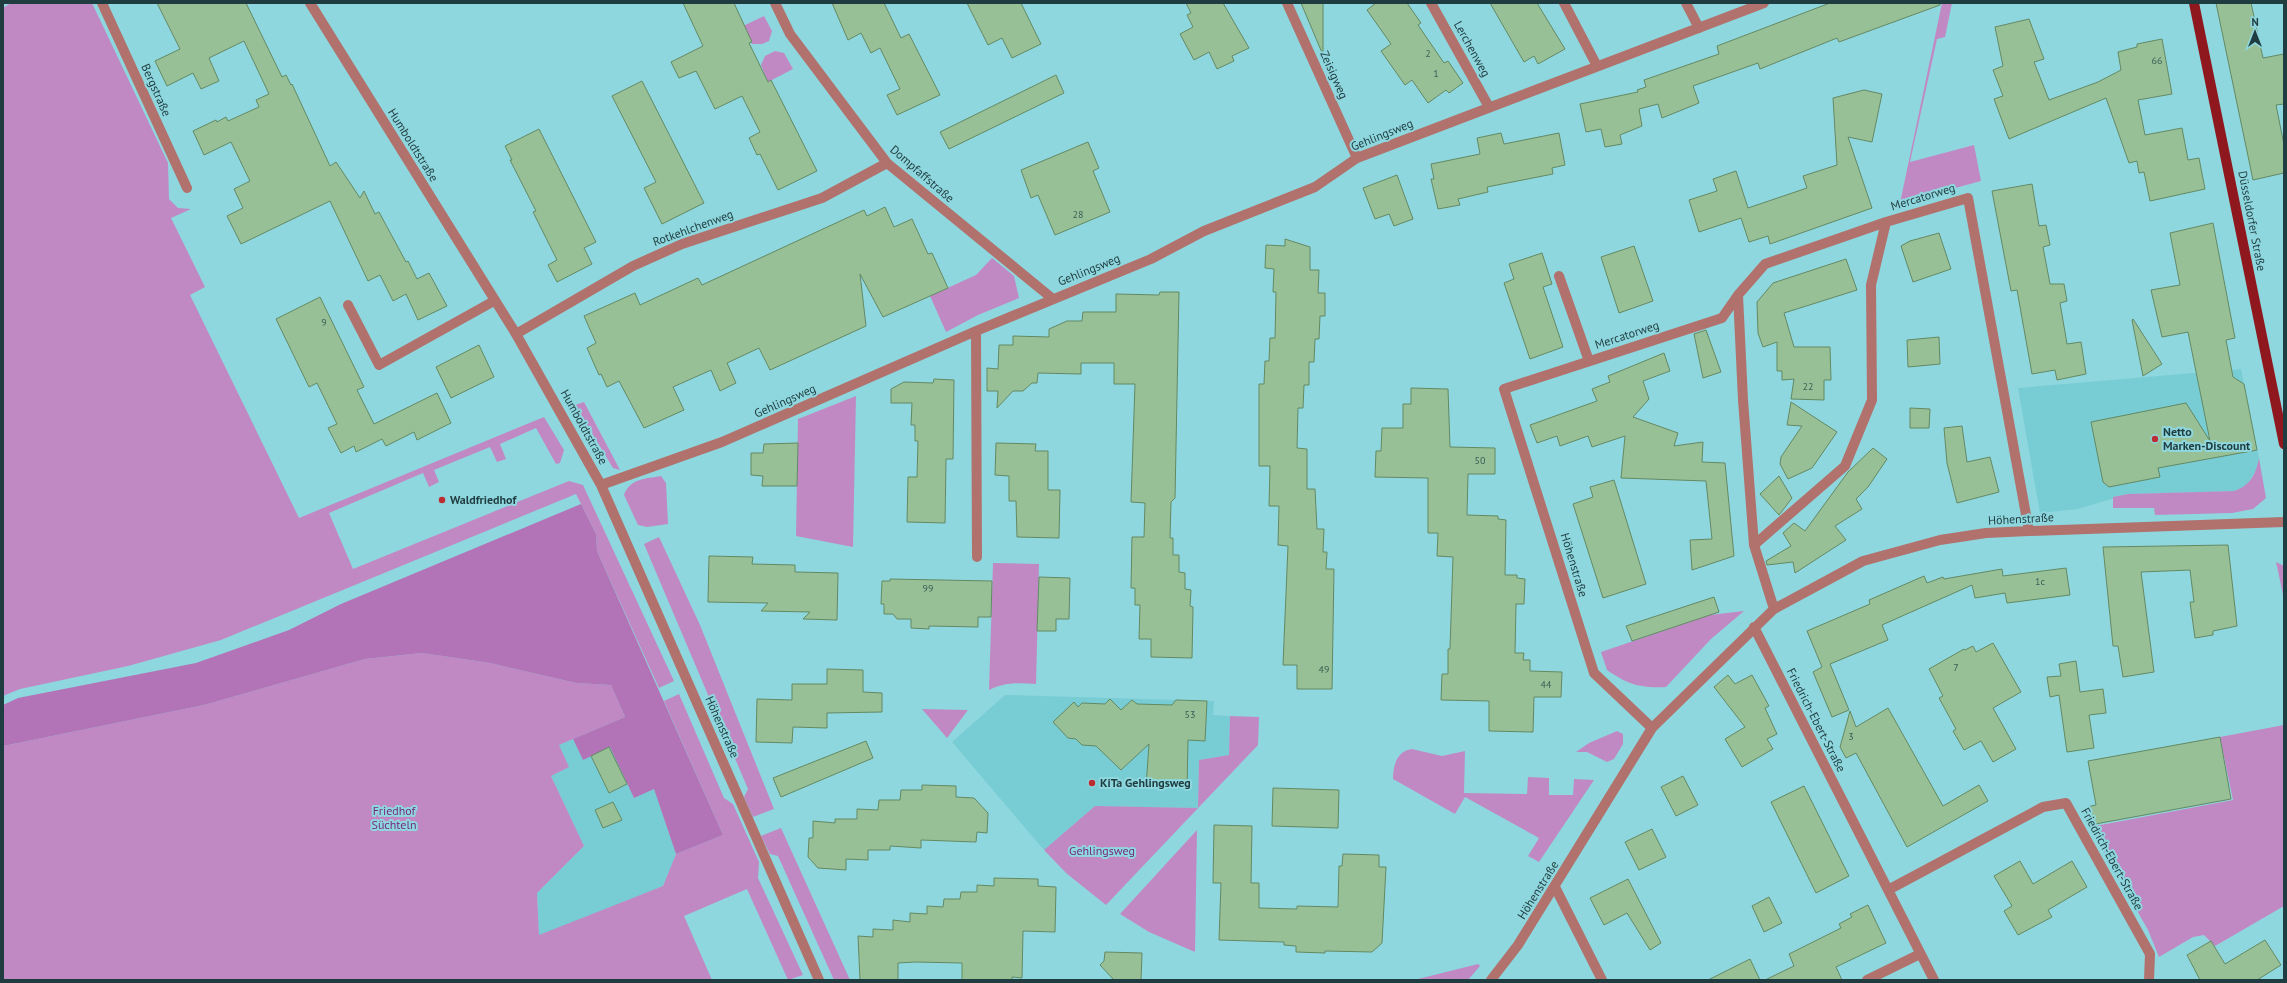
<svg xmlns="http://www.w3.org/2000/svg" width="2287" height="983" font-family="'PT Sans',sans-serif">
<rect width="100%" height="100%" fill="#8fd7de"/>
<path fill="#78ccd4" d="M 2241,369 L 2259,458 L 2256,470 L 2246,487 L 2234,491 L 2128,494 L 2078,509 L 2040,513 L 2018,388 Z
M 1005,695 L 1214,701 L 1213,715 L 1230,716 L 1229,755 L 1199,760 L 1198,808 L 1095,806 L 1044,850 L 952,742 Z
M 573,739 L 583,760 L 610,746 L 634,798 L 654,789 L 676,854 L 663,886 L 539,936 L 537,893 L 584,846 L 551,776 L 558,745 Z"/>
<path fill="#c089c4" d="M 11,3 L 92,3 L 168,163 L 169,199 L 178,208 L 191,209 L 171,218 L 205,287 L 190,295 L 299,518 L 544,417 L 564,450 L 560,463 L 556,464 L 536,428 L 500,444 L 506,459 L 497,462 L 490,447 L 434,470 L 439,482 L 429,487 L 423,473 L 329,513 L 353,569 L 569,481 L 583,485 L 674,681 L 659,688 L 597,551 L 596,534 L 576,494 L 221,640 L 128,666 L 20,689 L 3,696 L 3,8 Z
M 1942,3 L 1952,3 L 1945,37 L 1937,39 L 1910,162 L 1974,145 L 1981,181 L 1900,203 Z
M 764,16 L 772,31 L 769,41 L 762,44 L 752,44 L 743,26 Z
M 775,51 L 784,53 L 793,69 L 768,82 L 761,65 L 765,56 Z
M 992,258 L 1014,276 L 1019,298 L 978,315 L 946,332 L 930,296 L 976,275 Z
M 856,396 L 853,547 L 796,536 L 798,419 Z
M 584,402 L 620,470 L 613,468 L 575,405 Z
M 2259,458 L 2266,498 L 2253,509 L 2232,513 L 2155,515 L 2154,508 L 2113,508 L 2113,497 L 2128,494 L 2234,491 C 2250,486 2256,474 2259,458 Z
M 661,476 L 666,483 L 668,524 L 647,527 L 638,525 L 624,495 C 630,478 646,479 661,476 Z
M 659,537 L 700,625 L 774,809 L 753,817 L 744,797 L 748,789 L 644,544 Z
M 2276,562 L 2284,566 L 2284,599 Z
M 993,563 L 1039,564 L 1036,684 C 1019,683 1005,682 989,690 Z
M 1744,611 L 1711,639 L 1666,687 C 1639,688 1629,685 1607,670 L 1601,652 L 1710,615 Z
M 422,653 L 490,663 L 576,683 L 611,685 L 625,717 L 559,745 L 569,767 L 551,776 L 584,846 L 537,893 L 539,935 L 663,886 L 676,854 L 723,835 L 664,701 L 679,694 L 724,798 L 733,804 L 759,862 L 758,878 L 803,975 L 788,980 L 747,889 L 684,916 L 712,980 L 3,980 L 3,746 L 204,705 L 365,659 Z
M 922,709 L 968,710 L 947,738 Z
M 1230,716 L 1259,717 L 1258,745 L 1106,905 L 1066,873 L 1044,850 L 1095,806 L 1198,808 L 1199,760 L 1229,755 Z
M 2284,725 L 2284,906 L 2215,946 L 2204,935 L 2193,937 L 2159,957 L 2148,930 L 2090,827 L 2233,800 L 2220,737 Z
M 1617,731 L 1623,734 L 1623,744 L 1614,759 L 1607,762 L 1587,752 L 1576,752 L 1589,743 Z
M 1412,749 L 1442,756 L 1465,751 L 1464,793 L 1527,794 L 1528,777 L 1549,778 L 1549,795 L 1573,795 L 1574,779 L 1594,780 L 1539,862 L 1528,856 L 1539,838 L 1465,797 L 1455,814 L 1393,779 C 1393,765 1397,751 1412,749 Z
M 781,828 L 850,980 L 834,980 L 778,856 L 770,854 L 761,836 Z
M 1197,830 L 1195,952 L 1149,932 L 1120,914 Z
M 1478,964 L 1480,966 L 1468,980 L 1414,980 Z"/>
<path fill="#b273b7" d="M 581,504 L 596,534 L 597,551 L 723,835 L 676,854 L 654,789 L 634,798 L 610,747 L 583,760 L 573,739 L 625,717 L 611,685 L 576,683 L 490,663 L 422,653 L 365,659 L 204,705 L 3,746 L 3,705 L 18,698 L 196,663 L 289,630 L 341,604 Z"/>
<path fill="#98c097" stroke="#638963" d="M 157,3 L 246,3 L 282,77 L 286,75 L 291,85 L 292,84 L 330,166 L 336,162 L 360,198 L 364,191 L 375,214 L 379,212 L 406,262 L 408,261 L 417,279 L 429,273 L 447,306 L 418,320 L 406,294 L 393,301 L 380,275 L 368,281 L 330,201 L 241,244 L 227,216 L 243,208 L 234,189 L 250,181 L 231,142 L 204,155 L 193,131 L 216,120 L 217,122 L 226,117 L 228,121 L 259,107 L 256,100 L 269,94 L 244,41 L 209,58 L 219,81 L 201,89 L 193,73 L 167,86 L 155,61 L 180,49 Z
M 683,3 L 734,3 L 752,42 L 749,43 L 768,82 L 771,80 L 817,171 L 778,190 L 760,154 L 757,155 L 749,138 L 760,132 L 742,96 L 715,109 L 696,71 L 679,78 L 671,62 L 703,46 Z
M 832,3 L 884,3 L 901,38 L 909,34 L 940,95 L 897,115 L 887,95 L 900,89 L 880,48 L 871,53 L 861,33 L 848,40 Z
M 967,3 L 1021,3 L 1041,44 L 1012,58 L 1002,38 L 988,45 Z
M 1186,3 L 1223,3 L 1249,48 L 1232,56 L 1234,61 L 1217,69 L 1209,52 L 1194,60 L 1180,34 L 1193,27 L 1187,15 L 1191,13 Z
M 1301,3 L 1323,3 L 1323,55 Z
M 1376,3 L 1407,3 L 1421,23 L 1418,25 L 1444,63 L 1448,61 L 1463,83 L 1449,93 L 1446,90 L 1428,103 L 1412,80 L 1405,85 L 1381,51 L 1391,44 L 1367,10 Z
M 1490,3 L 1537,3 L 1565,49 L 1538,64 L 1534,56 L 1524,62 Z
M 1830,3 L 1940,3 L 1940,5 L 1839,42 L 1837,38 L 1760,69 L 1758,63 L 1693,86 L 1699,103 L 1662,118 L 1658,104 L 1639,109 L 1642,126 L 1620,135 L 1622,144 L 1605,147 L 1601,129 L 1586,132 L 1580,104 L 1638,92 L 1637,90 L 1646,87 L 1644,80 L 1719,54 L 1717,46 Z
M 2216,3 L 2251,3 L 2263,58 L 2284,54 L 2284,104 L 2276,105 L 2284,145 L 2284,173 L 2253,180 Z
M 2029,19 L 2044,59 L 2034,62 L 2049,100 L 2098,82 L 2121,70 L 2118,52 L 2137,47 L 2137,44 L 2162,39 L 2172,94 L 2138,100 L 2145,135 L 2182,128 L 2188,160 L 2199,158 L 2205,189 L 2150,201 L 2144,172 L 2139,173 L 2137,161 L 2129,163 L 2106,98 L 2009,139 L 1994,99 L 2003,96 L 1993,70 L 2003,66 L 1995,27 Z
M 1056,75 L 1064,93 L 949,149 L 940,132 Z
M 642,81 L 704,203 L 662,224 L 644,188 L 656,182 L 612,96 Z
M 1864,90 L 1882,94 L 1872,142 L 1848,137 L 1872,208 L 1770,244 L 1768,236 L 1749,242 L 1741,218 L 1699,232 L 1689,200 L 1717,191 L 1713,179 L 1736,171 L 1748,208 L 1807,188 L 1803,176 L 1837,165 L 1833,98 Z
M 539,129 L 596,242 L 584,248 L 592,264 L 557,282 L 548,265 L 557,260 L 533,212 L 536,211 L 510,160 L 512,160 L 505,146 Z
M 1501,133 L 1504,144 L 1559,133 L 1565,165 L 1552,168 L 1553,174 L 1487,187 L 1488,192 L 1458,199 L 1460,205 L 1438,209 L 1431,179 L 1434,179 L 1431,164 L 1480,154 L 1477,138 Z
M 1088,142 L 1099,168 L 1093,171 L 1110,212 L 1055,235 L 1038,195 L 1031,198 L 1021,170 Z
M 1397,175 L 1413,219 L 1394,226 L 1389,214 L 1375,219 L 1363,188 Z
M 2032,184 L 2039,226 L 2046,225 L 2050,245 L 2043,247 L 2050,284 L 2064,284 L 2067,301 L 2060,303 L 2067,344 L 2081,342 L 2086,374 L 2057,380 L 2055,370 L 2032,374 L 2017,290 L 2011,291 L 1992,191 Z
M 885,207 L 894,227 L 912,219 L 928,254 L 932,253 L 948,288 L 883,317 L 860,274 L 866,326 L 770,370 L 759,348 L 727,363 L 736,383 L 720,391 L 711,370 L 673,387 L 684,410 L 644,428 L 619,381 L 607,387 L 601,374 L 599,375 L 587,348 L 596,343 L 584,316 L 635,293 L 640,305 L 698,278 L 702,285 L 864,210 L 867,216 Z
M 2213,223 L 2235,338 L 2226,340 L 2233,377 L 2244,384 L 2257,450 L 2158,468 L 2160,477 L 2109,487 L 2103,482 L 2091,422 L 2186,403 L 2210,441 L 2188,332 L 2162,337 L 2151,290 L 2180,285 L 2170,233 Z
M 1939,233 L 1951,269 L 1913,282 L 1901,246 L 1910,241 Z
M 1285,239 L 1310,247 L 1310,270 L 1319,270 L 1318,293 L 1325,293 L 1325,316 L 1320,316 L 1319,339 L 1315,339 L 1314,362 L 1309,362 L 1309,385 L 1304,385 L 1303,408 L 1298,408 L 1297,448 L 1307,449 L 1307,489 L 1315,489 L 1317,529 L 1324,529 L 1323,552 L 1327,552 L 1326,569 L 1334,569 L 1332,689 L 1297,689 L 1297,665 L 1283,665 L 1288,546 L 1278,545 L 1279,506 L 1269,506 L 1270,466 L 1259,466 L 1259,384 L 1264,384 L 1265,361 L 1269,361 L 1270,338 L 1275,338 L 1276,292 L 1273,292 L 1274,269 L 1265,268 L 1266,245 L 1285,246 Z
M 1634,246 L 1653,301 L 1619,313 L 1601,257 Z
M 1542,253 L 1552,284 L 1543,287 L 1563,347 L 1530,359 L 1504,283 L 1514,279 L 1509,264 Z
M 1846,259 L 1857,290 L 1784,313 L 1794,347 L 1830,347 L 1831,380 L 1824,380 L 1824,400 L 1791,399 L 1794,379 L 1782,380 L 1782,371 L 1777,371 L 1777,342 L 1763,347 L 1758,333 L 1757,302 L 1773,283 Z
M 1160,292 L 1179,292 L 1175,498 L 1171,502 L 1170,538 L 1173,538 L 1173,555 L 1179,555 L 1179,572 L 1185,573 L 1185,589 L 1191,590 L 1190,606 L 1193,607 L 1192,658 L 1151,657 L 1151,639 L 1139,639 L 1140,605 L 1135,605 L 1135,588 L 1131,588 L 1132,537 L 1144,537 L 1145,503 L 1131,502 L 1135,384 L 1114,384 L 1114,363 L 1081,363 L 1081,374 L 1038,373 L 1037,383 L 1032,383 L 1023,391 L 1013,391 L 997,408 L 998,391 L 987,391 L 987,368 L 998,369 L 999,345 L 1013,345 L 1013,336 L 1049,337 L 1049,329 L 1067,321 L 1082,321 L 1083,312 L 1116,312 L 1116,294 L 1159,295 Z
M 320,297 L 364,387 L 357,390 L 374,424 L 437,393 L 451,423 L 417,440 L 414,432 L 386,446 L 382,439 L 356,452 L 354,446 L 341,453 L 328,428 L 337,424 L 317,383 L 309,387 L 276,319 Z
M 2133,319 L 2162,364 L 2143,376 L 2132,320 Z
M 1706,330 L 1721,372 L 1703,378 L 1694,334 Z
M 1939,337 L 1940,364 L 1908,367 L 1907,340 Z
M 479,345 L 494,377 L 451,398 L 436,367 Z
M 1664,353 L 1670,371 L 1643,381 L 1649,399 L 1633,417 L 1678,433 L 1674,446 L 1703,442 L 1702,462 L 1725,463 L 1734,556 L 1692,570 L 1690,540 L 1712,539 L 1706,481 L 1621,478 L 1625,436 L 1592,447 L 1588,436 L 1560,446 L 1557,436 L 1537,443 L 1530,425 L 1597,401 L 1592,389 L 1610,382 L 1608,376 Z
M 934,379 L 954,380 L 953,459 L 946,459 L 945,523 L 907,522 L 908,477 L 917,477 L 918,441 L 915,441 L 915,425 L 911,425 L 912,403 L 891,403 L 891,389 L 904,382 L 933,383 Z
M 1411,388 L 1448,389 L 1450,447 L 1495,448 L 1495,474 L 1468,474 L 1467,515 L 1498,516 L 1498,519 L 1506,520 L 1505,575 L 1517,575 L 1517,578 L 1525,579 L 1524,604 L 1516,604 L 1515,653 L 1524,653 L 1523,660 L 1530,660 L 1530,671 L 1562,672 L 1561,697 L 1534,697 L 1533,732 L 1489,731 L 1489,701 L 1441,700 L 1442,674 L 1448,674 L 1448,649 L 1450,649 L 1453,557 L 1437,556 L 1438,533 L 1428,533 L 1428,478 L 1375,477 L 1376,451 L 1381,451 L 1382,428 L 1403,428 L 1403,404 L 1411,404 Z
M 1791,402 L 1837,432 L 1812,468 L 1788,479 L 1780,464 L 1781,457 L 1802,426 L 1787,425 Z
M 1910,408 L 1930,409 L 1929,428 L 1910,428 Z
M 1962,426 L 1967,462 L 1990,457 L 1999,492 L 1957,503 L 1947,463 L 1944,428 Z
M 798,443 L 797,486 L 762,486 L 763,476 L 751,475 L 751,453 L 763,453 L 764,444 Z
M 996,443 L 1036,444 L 1035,451 L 1048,451 L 1048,490 L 1060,490 L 1059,538 L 1017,537 L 1016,501 L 1009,501 L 1009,476 L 995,475 Z
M 1873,448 L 1887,459 L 1868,487 L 1856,499 L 1862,509 L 1835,526 L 1846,540 L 1795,573 L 1793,562 L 1767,565 L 1766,561 L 1791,546 L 1783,533 L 1794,523 L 1805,531 L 1848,472 Z
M 1779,476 L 1792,498 L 1779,515 L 1760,494 Z
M 1614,480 L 1646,584 L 1603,598 L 1573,504 L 1593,497 L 1590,487 Z
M 2228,545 L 2237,626 L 2213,631 L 2213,635 L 2195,638 L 2190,602 L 2194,602 L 2190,570 L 2141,572 L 2154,672 L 2123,677 L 2118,646 L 2113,646 L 2103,547 Z
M 709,556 L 753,557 L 752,564 L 795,565 L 795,572 L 838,573 L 837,620 L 803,619 L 810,612 L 761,611 L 768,603 L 708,602 Z
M 2066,568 L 2070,595 L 2007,603 L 2005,593 L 1975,598 L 1972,585 L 1882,625 L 1888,640 L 1830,664 L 1849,710 L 1832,717 L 1813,672 L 1822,667 L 1807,631 L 1870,604 L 1869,600 L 1924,576 L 1927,583 L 1943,577 L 1944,579 L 2002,569 L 2003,576 Z
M 1039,577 L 1070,578 L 1069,619 L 1056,619 L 1056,631 L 1037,631 Z
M 890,579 L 992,581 L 991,617 L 978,617 L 978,627 L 929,626 L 929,629 L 911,628 L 911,619 L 897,619 L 893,614 L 884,614 L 884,604 L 881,604 L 882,581 L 890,581 Z
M 1714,597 L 1719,612 L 1632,641 L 1626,626 Z
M 1993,643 L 2021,692 L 1993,708 L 2016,749 L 1993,762 L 1981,741 L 1964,750 L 1953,731 L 1956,729 L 1939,698 L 1943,696 L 1929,669 L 1964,649 L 1965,650 L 1973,646 L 1976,652 Z
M 2076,661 L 2080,692 L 2103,689 L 2106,713 L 2089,715 L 2094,748 L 2067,752 L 2059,695 L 2050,697 L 2047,677 L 2061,676 L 2059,664 Z
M 827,669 L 863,670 L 863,692 L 882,693 L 882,712 L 827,713 L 827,728 L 793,727 L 792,743 L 756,742 L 757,699 L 792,700 L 792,684 L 827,684 Z
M 1728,675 L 1735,684 L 1752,675 L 1769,706 L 1765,708 L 1777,734 L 1767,739 L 1773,749 L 1742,767 L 1725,739 L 1745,727 L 1714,687 Z
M 1110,699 L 1121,710 L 1132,700 L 1137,704 L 1172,705 L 1176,700 L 1207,701 L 1205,741 L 1188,740 L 1187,788 L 1146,787 L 1149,744 L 1121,770 L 1096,746 L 1082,745 L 1076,739 L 1068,738 L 1053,722 L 1074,702 L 1078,707 L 1082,703 L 1105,704 Z
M 1888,708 L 1943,806 L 1979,785 L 1988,801 L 1907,847 L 1856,753 L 1846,758 L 1840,747 L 1850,711 L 1856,727 Z
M 2220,737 L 2231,799 L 2090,825 L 2087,807 L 2096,805 L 2088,761 Z
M 866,741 L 873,758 L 781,797 L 773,778 Z
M 609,747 L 627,784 L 609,793 L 591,756 Z
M 1683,776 L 1698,805 L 1676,816 L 1661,787 Z
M 922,785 L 956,786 L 956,797 L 974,798 L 988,813 L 987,833 L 977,832 L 976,842 L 921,840 L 921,848 L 890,846 L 890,850 L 868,850 L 868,860 L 846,859 L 846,870 L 818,868 L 808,857 L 809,838 L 813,838 L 813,821 L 835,823 L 835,819 L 857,819 L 857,809 L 878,810 L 879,800 L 900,800 L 901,790 L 922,790 Z
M 1804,786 L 1849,876 L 1816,893 L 1771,802 Z
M 1273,788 L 1339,790 L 1338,828 L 1272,826 Z
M 613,802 L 622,820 L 603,828 L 595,810 Z
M 1214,825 L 1252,826 L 1251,883 L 1259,883 L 1259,908 L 1297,909 L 1297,906 L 1338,907 L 1339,866 L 1342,866 L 1343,854 L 1379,855 L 1379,867 L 1386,867 L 1382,943 L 1372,952 L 1325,951 L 1325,953 L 1296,952 L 1296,946 L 1284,945 L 1284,942 L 1219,940 L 1221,883 L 1213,883 Z
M 1652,829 L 1666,857 L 1639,870 L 1625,842 Z
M 2020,861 L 2033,884 L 2072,861 L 2087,887 L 2048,910 L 2052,917 L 2018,935 L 2004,911 L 2012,906 L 1994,876 Z
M 994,878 L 1038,879 L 1038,886 L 1056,887 L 1055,932 L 1023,931 L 1022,978 L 1012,977 L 1012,980 L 962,980 L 962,963 L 915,962 L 898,963 L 898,980 L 860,980 L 858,936 L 873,937 L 873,929 L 893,930 L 893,920 L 910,922 L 910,913 L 927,914 L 927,906 L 943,907 L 944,899 L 960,899 L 961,892 L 977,892 L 977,885 L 994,886 Z
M 1628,879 L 1661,943 L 1650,950 L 1627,913 L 1604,925 L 1590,898 Z
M 1769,897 L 1782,923 L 1764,932 L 1752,906 Z
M 1868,905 L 1886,943 L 1836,967 L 1842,980 L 1765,980 L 1794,966 L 1789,954 L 1841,928 L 1839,924 L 1852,917 L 1850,914 Z
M 2265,940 L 2281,965 L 2257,980 L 2200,980 L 2187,955 L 2211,941 L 2225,964 Z
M 1105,952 L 1142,953 L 1141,980 L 1114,980 L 1100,965 L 1104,961 Z
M 1750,959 L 1760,980 L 1708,980 Z"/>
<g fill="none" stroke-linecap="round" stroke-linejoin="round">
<path stroke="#b1726d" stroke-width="10" d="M 102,3 L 187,188
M 310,3 L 516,334 L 601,485 L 819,980
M 775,3 L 790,34 L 887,163 L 1053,299
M 1287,3 L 1357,158
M 1431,3 L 1489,107
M 1564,3 L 1597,66
M 1686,3 L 1699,28
M 1559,276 L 1589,361
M 1738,295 L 1743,400 L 1754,545 L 1774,609
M 348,305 L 379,365 L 494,301
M 976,331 L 977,557
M 516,334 L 633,266 L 682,244 L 822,198 L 887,163
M 601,485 L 722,442 L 976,331 L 1151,259 L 1204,231 L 1315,187 L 1357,158 L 1764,3
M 1754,545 L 1845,466 L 1872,400 L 1871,285 L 1886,222
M 1754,627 L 1934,980
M 1652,728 L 1594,673 L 1504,389 L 1722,318 L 1738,295 L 1765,264 L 1886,222 L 1968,198 L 2029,531
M 1555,887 L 1602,980
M 1888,890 L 2043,807 L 2066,803 L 2150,954 L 2149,980
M 1491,980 L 1518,945 L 1652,728 L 1774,609 L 1863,561 L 1940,540 L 1986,533 L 2029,531 L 2284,522
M 1867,980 L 1920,954"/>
<path stroke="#8f181f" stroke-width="10" d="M 2194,3 L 2284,444"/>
</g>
<g fill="#bc2d32" stroke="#8fd7de" stroke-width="1.5">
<circle cx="2155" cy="439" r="4"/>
<circle cx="442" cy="500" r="4"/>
<circle cx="1092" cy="783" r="4"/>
</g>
<g text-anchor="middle" stroke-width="4" stroke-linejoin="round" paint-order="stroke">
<g font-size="10" fill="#3d5e56">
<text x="1428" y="57">2</text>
<text x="2157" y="64">66</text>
<text x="1436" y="77">1</text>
<text x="1078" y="218">28</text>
<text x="324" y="326">9</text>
<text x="1808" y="390">22</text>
<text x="1480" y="464">50</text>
<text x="2040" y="585">1c</text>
<text x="928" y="592">99</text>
<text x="1956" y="671">7</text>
<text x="1324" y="673">49</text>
<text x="1546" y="688">44</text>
<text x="1190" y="718">53</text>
<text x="1851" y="740">3</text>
</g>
<g font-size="12" fill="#1f3d40" stroke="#8fd7de">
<text transform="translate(1472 49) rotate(61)" y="4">Lerchenweg</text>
<text transform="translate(1334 75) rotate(66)" y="4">Zeisigweg</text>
<text transform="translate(156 90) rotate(66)" y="4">Bergstraße</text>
<text transform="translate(1382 135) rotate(-22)" y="4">Gehlingsweg</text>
<text transform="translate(413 145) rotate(58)" y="4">Humboldtstraße</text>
<text transform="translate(922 174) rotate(41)" y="4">Dompfaffstraße</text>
<text transform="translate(1923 197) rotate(-17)" y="4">Mercatorweg</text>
<text transform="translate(2252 221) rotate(79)" y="4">Düsseldorfer Straße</text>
<text transform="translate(693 228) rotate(-20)" y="4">Rotkehlchenweg</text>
<text transform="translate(1089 270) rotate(-22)" y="4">Gehlingsweg</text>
<text transform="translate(1627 335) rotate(-18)" y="4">Mercatorweg</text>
<text transform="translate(785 401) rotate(-24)" y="4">Gehlingsweg</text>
<text transform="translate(584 427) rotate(61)" y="4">Humboldtstraße</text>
<text transform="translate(2021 519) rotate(-3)" y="4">Höhenstraße</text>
<text transform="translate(1574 565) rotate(73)" y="4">Höhenstraße</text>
<text transform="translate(1816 720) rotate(63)" y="4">Friedrich-Ebert-Straße</text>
<text transform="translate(722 727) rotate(66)" y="4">Höhenstraße</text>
<text transform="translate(2112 859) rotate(61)" y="4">Friedrich-Ebert-Straße</text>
<text transform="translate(1538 890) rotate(-58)" y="4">Höhenstraße</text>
</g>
<g font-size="12" font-weight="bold" fill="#1f3d40" stroke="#8fd7de" text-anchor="start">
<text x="2163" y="436">Netto<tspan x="2163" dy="14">Marken-Discount</tspan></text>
<text x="450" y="504">Waldfriedhof</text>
<text x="1100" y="787">KiTa Gehlingsweg</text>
</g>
<g font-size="12" fill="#772a7e" stroke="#8fd7de">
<text x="394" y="815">Friedhof<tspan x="394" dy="14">Süchteln</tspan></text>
<text x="1102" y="855">Gehlingsweg</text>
</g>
</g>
<rect width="2287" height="983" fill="none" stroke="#1f3d40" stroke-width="8"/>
<g transform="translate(2255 32)" stroke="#8fd7de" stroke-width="3" paint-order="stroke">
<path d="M0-3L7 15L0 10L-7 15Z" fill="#1f3d40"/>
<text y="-6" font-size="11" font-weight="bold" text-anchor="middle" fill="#1f3d40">N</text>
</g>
</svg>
